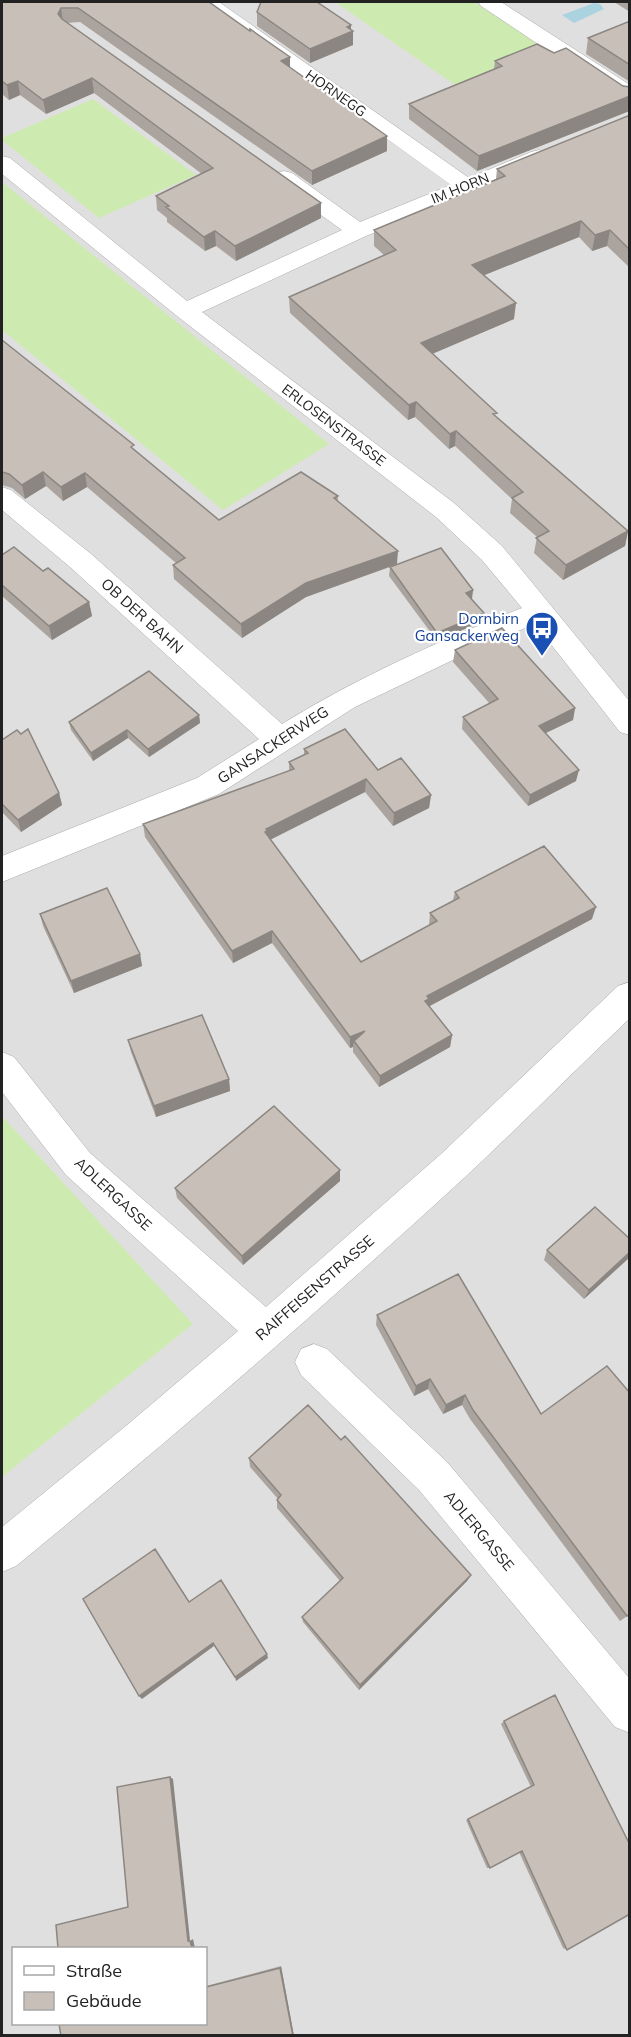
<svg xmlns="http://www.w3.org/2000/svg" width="631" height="2037" font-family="Mulish,sans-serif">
<rect width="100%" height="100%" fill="#f2efe9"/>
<path fill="#e0dfdf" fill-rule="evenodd" d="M 2,2 L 629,2 L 629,2035 L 2,2036 ZM 14,1948 L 206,1948 L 206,2024 L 14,2024 Z"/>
<path fill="#cdebb0" d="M 335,2 L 474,2 L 622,99 L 542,145 Z
M 93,99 L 196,175 L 99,218 L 2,140 L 2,138 Z
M 2,182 L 329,444 L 223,510 L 2,330 Z
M 2,1116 L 193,1324 L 2,1477 Z"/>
<path fill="#aad3df" d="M 594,3 L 600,4 L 604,9 L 574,23 L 562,15 Z"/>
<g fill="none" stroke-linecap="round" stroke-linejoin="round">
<g stroke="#a9a9a9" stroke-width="1">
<path id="minor" d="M 197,2 L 219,2 L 469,178 L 531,152 L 539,150 L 547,152 L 550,157 L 547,162 L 366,236 L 202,312 L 454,503 L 502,546 L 630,702 L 630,735 L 620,732 L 535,624 L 484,645 L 355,707 L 219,794 L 2,882 L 2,856 L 197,778 L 259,739 L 70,567 L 2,510 L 2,487 L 11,490 L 90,553 L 282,724 C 358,677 439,641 522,608 L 482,560 L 436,517 L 177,316 L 2,174 L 2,156 L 10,158 L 187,301 L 342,230 L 276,183 L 273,178 L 276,173 L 284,171 L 292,173 L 360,222 L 451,185 Z
M 478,2 L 501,2 L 630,85 L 630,101 L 622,100 L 481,6 Z
M 630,982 L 630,1018 C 574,1071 520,1126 464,1178 C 318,1312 169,1441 16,1566 L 2,1572 L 2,1527 L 127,1425 L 238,1331 L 66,1175 L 2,1092 L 2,1052 L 14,1057 L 90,1153 L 266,1307 L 441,1154 L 618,986 Z
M 314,1344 L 327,1349 L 447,1462 L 630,1679 L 630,1733 L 615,1727 L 419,1490 L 301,1375 L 295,1362 L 301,1349 Z"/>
</g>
<use href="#minor" fill="#fff" fill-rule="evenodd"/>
</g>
<path fill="#aba49e" d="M 2,2 L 209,2 L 250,31 L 290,57 L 290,68 L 387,151 L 312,185 L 80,22 L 66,23 L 321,218 L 236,261 L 216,246 L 205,251 L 167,222 L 167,218 L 157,210 L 156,196 L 202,174 L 94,93 L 46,114 L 20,95 L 9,100 L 2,94 Z
M 614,2 L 630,2 L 630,12 Z
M 257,12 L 351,25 L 351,30 L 353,31 L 353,45 L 310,63 L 257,26 Z
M 630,21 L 630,82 L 586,54 L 588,38 Z
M 495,61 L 630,87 L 630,111 L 477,171 L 409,119 L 409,104 L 494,69 Z
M 630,115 L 630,268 L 607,246 L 592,251 L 579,237 L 484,275 L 514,319 L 432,354 L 496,417 L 628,531 L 625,546 L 563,580 L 534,553 L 537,537 L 510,513 L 512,499 L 455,446 L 449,449 L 415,417 L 408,420 L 290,313 L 289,297 L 384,255 L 374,246 L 374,230 L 496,179 L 497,169 Z
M 2,340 L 219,520 L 338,496 L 338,501 L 397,564 L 473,590 L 471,599 L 483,621 L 437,641 L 389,576 L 390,567 L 306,597 L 242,638 L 174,579 L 173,565 L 176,563 L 87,487 L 63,501 L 46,486 L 25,499 L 12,488 L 2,485 Z
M 2,555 L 89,602 L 92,616 L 52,640 L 2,596 Z
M 455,650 L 575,708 L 573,720 L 546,733 L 576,781 L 528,806 L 462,729 L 463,717 L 490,704 L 453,662 Z
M 199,715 L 200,723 L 149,757 L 128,738 L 93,761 L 71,730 L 69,722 Z
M 2,740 L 59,793 L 62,805 L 21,832 L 2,812 Z
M 304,749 L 378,770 L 431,795 L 429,808 L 393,826 L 365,792 L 270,839 L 361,962 L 429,925 L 430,913 L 453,900 L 455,892 L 592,919 L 429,1006 L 452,1035 L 450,1047 L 379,1087 L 353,1052 L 353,1047 L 350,1048 L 272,943 L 233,963 L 145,837 L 143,824 L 289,771 L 289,762 L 304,755 Z
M 40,914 L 140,954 L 142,966 L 74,993 L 43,926 Z
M 128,1040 L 229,1079 L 230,1091 L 156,1117 L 131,1052 Z
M 340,1170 L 340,1181 L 243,1265 L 177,1198 L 175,1188 Z
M 630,1239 L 630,1257 L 584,1299 L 544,1260 L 547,1250 Z
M 458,1274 L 630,1614 L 620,1621 L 470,1419 L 462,1405 L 443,1414 L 428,1389 L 414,1396 L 376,1325 L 377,1315 Z
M 341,1440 L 471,1575 L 467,1581 L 359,1690 L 303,1622 L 302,1617 L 340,1581 L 277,1508 L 277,1500 L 278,1499 L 250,1467 L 249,1458 Z
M 555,1695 L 567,1950 L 563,1948 L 519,1852 L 490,1868 L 487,1868 L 466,1820 L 531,1787 L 501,1724 L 504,1721 Z
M 281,1966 L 294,2036 L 61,2036 L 206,2024 L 206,1986 Z"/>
<path fill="#8b8681" d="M 61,8 L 63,23 L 58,14 Z
M 351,25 L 351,32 L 353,31 L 353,45 L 310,63 L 310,49 Z
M 290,57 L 290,72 L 281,61 Z
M 92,78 L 94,93 L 46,114 L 43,100 Z
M 18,81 L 20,95 L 9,100 L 7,85 Z
M 630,96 L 629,111 L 477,171 L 479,156 Z
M 387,136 L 387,151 L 312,185 L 312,171 Z
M 321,203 L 321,218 L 236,261 L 235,246 Z
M 581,221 L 579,237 L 470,281 L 472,265 Z
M 610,230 L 607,246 L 592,251 L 595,235 Z
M 215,231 L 216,246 L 205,251 L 204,237 Z
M 516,303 L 514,319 L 420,359 L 421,343 Z
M 416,402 L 415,417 L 408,420 L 409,405 Z
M 456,431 L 455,446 L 449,449 L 450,434 Z
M 43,472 L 46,486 L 25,499 L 22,485 Z
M 85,473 L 87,487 L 63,501 L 61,487 Z
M 628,531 L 625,546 L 563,580 L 566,565 Z
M 398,551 L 397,564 L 306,597 L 242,638 L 241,624 L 306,583 Z
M 473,590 L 472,599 L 465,601 L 466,593 Z
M 89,602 L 92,616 L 52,640 L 49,626 Z
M 484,613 L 483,621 L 437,641 L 437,633 Z
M 575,708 L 573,720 L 537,737 L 539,726 Z
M 199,715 L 200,723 L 149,757 L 148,749 Z
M 127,730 L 128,738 L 93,761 L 91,753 Z
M 579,770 L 576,781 L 528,806 L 530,795 Z
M 366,779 L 365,792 L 268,841 L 265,832 L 266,829 Z
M 59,793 L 62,805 L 21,832 L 18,820 Z
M 431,795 L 429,808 L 393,826 L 394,813 Z
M 596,907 L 592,919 L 428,1007 L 425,1001 L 427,996 Z
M 272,931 L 272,943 L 233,963 L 232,951 Z
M 140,954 L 142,966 L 74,993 L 71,981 Z
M 365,1031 L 354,1041 L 353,1047 L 350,1048 L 350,1037 Z
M 452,1035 L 450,1047 L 379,1087 L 380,1076 Z
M 229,1079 L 230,1091 L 156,1117 L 154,1106 Z
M 340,1170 L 340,1181 L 243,1265 L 242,1256 Z
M 630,1252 L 630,1257 L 584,1299 L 589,1290 Z
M 430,1379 L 428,1389 L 414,1396 L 416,1386 Z
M 465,1395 L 462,1405 L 443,1414 L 446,1405 Z
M 471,1575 L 467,1581 L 359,1690 L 360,1685 Z
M 213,1643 L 214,1646 L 142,1699 L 139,1696 Z
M 267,1654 L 268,1658 L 236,1681 L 235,1677 Z
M 170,1777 L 173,1779 L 190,1940 L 188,1941 Z
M 193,1939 L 195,1948 L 192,1948 L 190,1941 Z
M 281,1966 L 294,2036 L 293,2036 L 280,1968 Z"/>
<path fill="#c7bfb8" stroke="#8b8681" stroke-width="1.5" d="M 2,2 L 209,2 L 250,31 L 250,29 L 290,57 L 281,61 L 387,136 L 312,171 L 78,8 L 61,8 L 58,14 L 62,19 L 321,203 L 235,246 L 215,231 L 204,237 L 166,207 L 169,206 L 156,196 L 213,168 L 92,78 L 43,100 L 18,81 L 7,85 L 2,81 Z
M 261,2 L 317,2 L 351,25 L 347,27 L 353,31 L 310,49 L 257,12 Z
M 630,21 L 630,65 L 588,38 Z
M 537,44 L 554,53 L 566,48 L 623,86 L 630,87 L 630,96 L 479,156 L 409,104 L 502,66 L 495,61 Z
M 630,115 L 630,250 L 610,230 L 595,235 L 581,221 L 472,265 L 516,303 L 421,343 L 497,413 L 493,414 L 628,531 L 566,565 L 536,538 L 549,531 L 512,498 L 523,492 L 456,431 L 450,434 L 416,402 L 409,405 L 289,297 L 396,250 L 374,230 L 505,176 L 497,169 Z
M 2,340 L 134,445 L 131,447 L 219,520 L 301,472 L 338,496 L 334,498 L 398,551 L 306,583 L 241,624 L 173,565 L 185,558 L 85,473 L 61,487 L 43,472 L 22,485 L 9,474 L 2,472 Z
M 14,547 L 43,571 L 48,568 L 89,602 L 49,626 L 2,585 L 2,555 Z
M 441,548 L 473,590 L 466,593 L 484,613 L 437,633 L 390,567 Z
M 502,628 L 575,708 L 539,726 L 579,770 L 530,795 L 463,717 L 498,699 L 455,650 Z
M 149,671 L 199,715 L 148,749 L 127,730 L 91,753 L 69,722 Z
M 28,729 L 59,793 L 18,820 L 2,804 L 2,740 L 17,730 L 21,734 Z
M 345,729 L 378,770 L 401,758 L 431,795 L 394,813 L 366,779 L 266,829 L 267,831 L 265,832 L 361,962 L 437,921 L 430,913 L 459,898 L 455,892 L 544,846 L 596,907 L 427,996 L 429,999 L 425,1001 L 452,1035 L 380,1076 L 354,1041 L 365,1031 L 350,1037 L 272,931 L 232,951 L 143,824 L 294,769 L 289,762 L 308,753 L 304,749 Z
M 107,888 L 140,954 L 71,981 L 40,914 Z
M 202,1015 L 229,1079 L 154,1106 L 128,1040 Z
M 274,1106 L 340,1170 L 242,1256 L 175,1188 Z
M 595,1207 L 630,1239 L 630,1252 L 589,1290 L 547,1250 Z
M 458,1274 L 541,1414 L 607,1366 L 630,1393 L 630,1614 L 627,1616 L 473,1410 L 465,1395 L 446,1405 L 430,1379 L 416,1386 L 377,1315 Z
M 308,1405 L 341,1440 L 345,1436 L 471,1575 L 360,1685 L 302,1617 L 343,1578 L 277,1500 L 281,1495 L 249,1458 Z
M 155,1549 L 189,1602 L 221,1580 L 267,1654 L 235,1677 L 213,1643 L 139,1696 L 83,1599 Z
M 555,1695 L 630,1845 L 630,1914 L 567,1950 L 522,1851 L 490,1868 L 468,1819 L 534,1785 L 504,1721 Z
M 170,1777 L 188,1941 L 190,1941 L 192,1948 L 58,1948 L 56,1925 L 128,1907 L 117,1787 Z
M 280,1968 L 293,2036 L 61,2036 L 59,2024 L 206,2024 L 206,1987 Z"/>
<defs>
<g id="bus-pin" transform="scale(1.725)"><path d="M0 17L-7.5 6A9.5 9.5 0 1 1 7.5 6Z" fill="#1a4fb4" stroke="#fff"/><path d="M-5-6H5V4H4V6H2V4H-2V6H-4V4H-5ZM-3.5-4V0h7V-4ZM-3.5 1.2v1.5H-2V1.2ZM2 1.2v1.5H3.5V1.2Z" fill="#fff"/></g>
</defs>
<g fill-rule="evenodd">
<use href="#bus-pin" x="542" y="628"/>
</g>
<g text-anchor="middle" stroke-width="4.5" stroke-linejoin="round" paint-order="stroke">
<g font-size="14" fill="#222" stroke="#fff">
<text transform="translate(336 93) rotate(35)" y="5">HORNEGG</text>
<text transform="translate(460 188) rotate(-22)" y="5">IM HORN</text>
<text transform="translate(334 425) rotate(37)" y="5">ERLOSENSTRASSE</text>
</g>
<g font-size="15" fill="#222" stroke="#fff">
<text transform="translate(142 616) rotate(42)" y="5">OB DER BAHN</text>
<text transform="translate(273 745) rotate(-33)" y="5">GANSACKERWEG</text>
<text transform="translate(113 1194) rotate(43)" y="5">ADLERGASSE</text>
<text transform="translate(315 1288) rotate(-41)" y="5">RAIFFEISENSTRASSE</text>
<text transform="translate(479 1531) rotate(50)" y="5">ADLERGASSE</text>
</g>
<g font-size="15" fill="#164399" stroke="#fff" text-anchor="end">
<text x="519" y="624">Dornbirn<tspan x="519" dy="17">Gansackerweg</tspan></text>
</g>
</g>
<rect width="631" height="2037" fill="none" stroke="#222222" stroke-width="6"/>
<rect x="12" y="1947" width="195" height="78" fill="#ffffff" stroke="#a7a7a7" stroke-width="1.5"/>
<rect x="24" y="1966" width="30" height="9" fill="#ffffff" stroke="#a7a7a7" stroke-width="1.5"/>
<text x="66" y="1977" font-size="18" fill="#222222">Straße</text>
<rect x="24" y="1992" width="30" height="18" fill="#c7bfb8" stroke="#a7a7a7" stroke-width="1.5"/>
<text x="66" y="2007" font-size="18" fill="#222222">Gebäude</text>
</svg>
